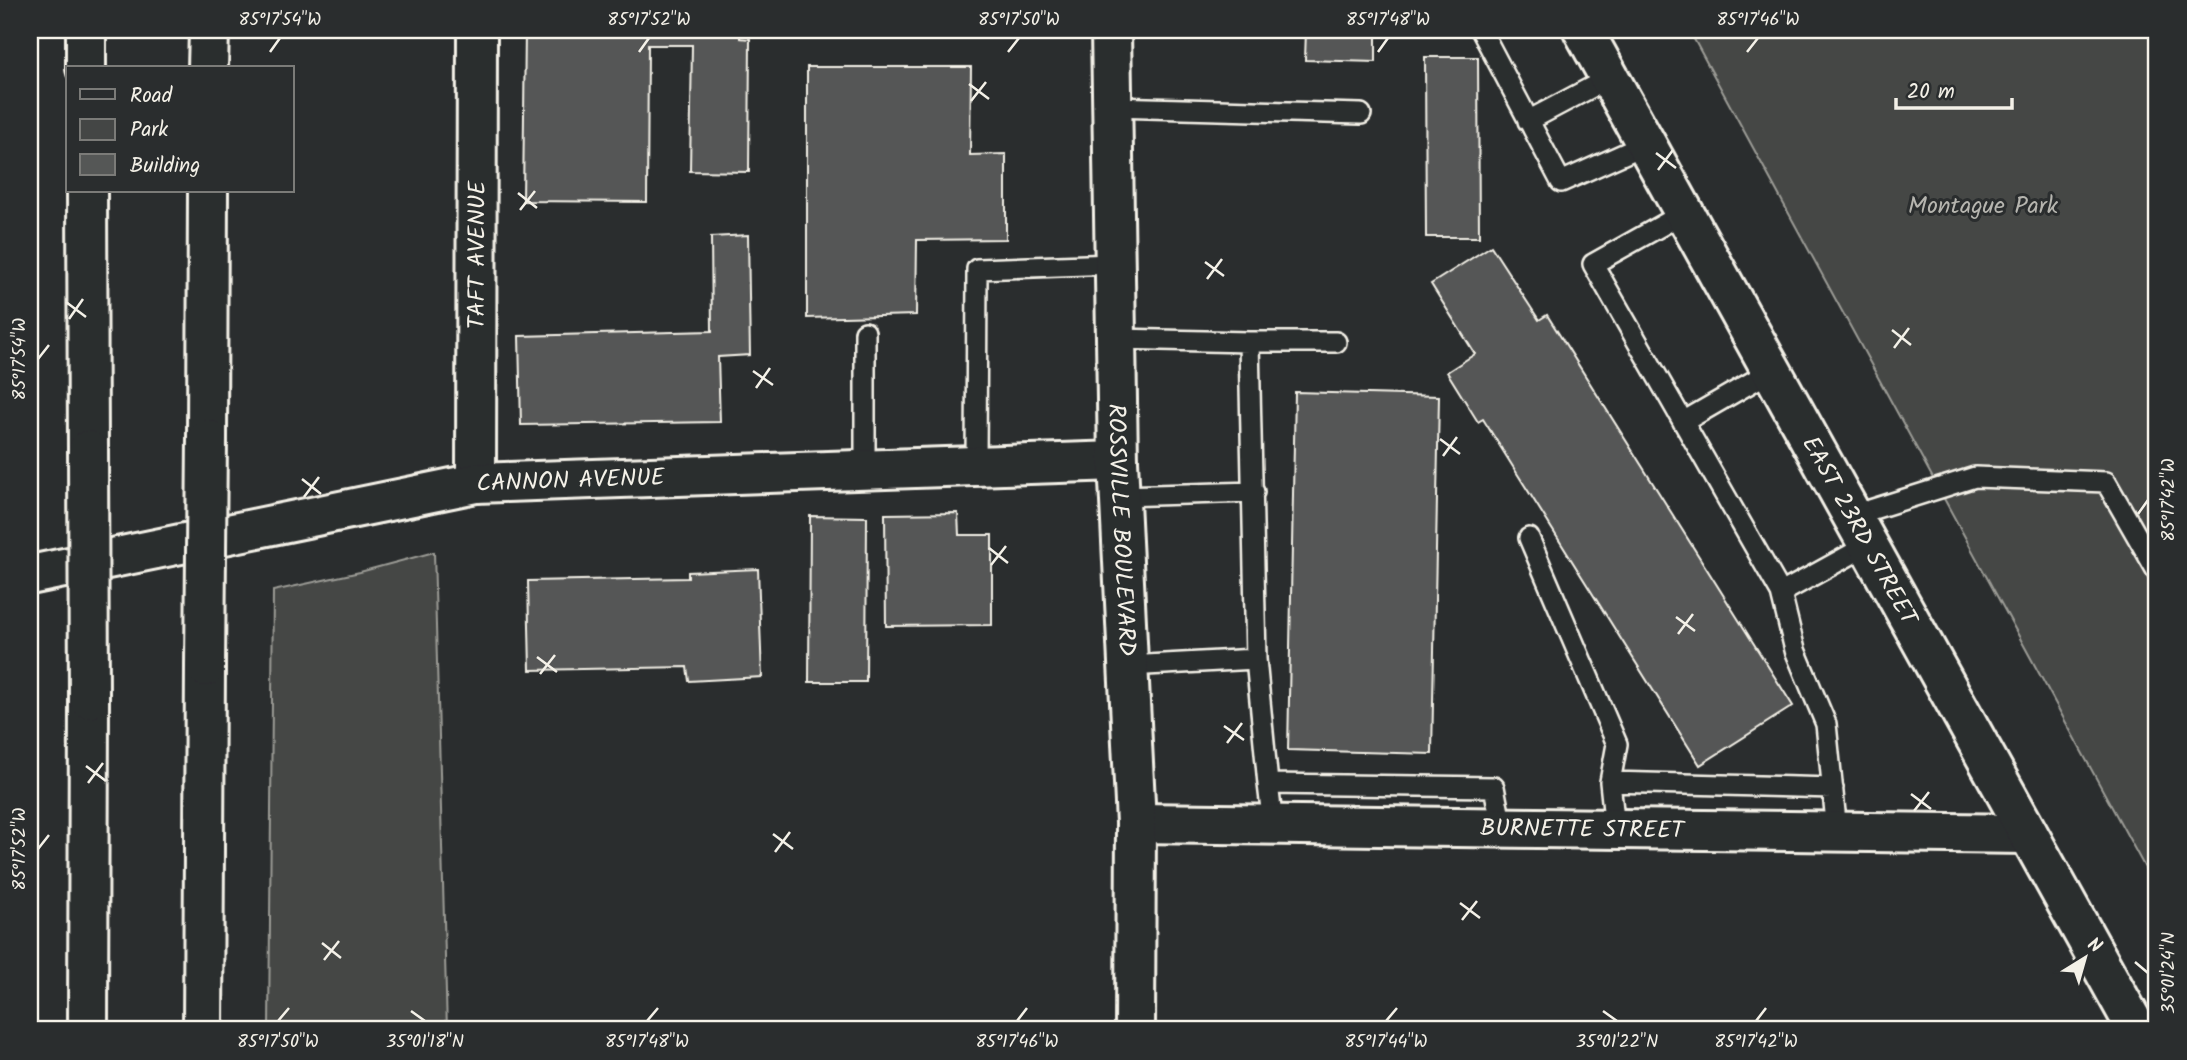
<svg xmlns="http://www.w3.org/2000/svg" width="2187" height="1060" font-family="Kalam,sans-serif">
<rect width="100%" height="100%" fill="#2a2d2e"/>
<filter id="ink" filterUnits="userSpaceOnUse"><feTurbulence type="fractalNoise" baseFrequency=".0143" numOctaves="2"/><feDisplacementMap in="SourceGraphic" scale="14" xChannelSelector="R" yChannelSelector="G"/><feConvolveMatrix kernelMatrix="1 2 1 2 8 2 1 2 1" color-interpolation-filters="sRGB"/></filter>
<g filter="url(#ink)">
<path fill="#444645" stroke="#9c9c96" stroke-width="2" d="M 1689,30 L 2157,30 L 2157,890 Z
M 434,552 L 447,1030 L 269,1030 L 273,591 L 360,572 Z"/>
<path fill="#555756" stroke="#f4f1e8" stroke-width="2" d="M 525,30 L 740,30 L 740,38 L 750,39 L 749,172 L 690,171 L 692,45 L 648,45 L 647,202 L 523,201 Z
M 1306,30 L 1376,30 L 1376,62 L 1305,60 Z
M 1425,57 L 1478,57 L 1479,237 L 1426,237 Z
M 807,67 L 971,67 L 970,155 L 1006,154 L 1006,239 L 917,240 L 916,315 L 807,318 Z
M 748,235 L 750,355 L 718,357 L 720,422 L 521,425 L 519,336 L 712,331 L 711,237 Z
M 1491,246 L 1539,320 L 1547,315 L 1793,706 L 1700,765 L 1483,419 L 1478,422 L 1447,372 L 1475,354 L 1431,284 Z
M 1295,392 L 1439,396 L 1432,754 L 1288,750 Z
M 958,513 L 959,535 L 992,535 L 992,625 L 886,626 L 885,514 Z
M 810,516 L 867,517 L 866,682 L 809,682 Z
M 758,569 L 762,677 L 689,681 L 687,667 L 530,670 L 528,581 L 688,578 L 688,572 Z"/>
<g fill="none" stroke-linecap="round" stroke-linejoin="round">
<g stroke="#f4f1e8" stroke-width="24">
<path id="service" d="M 1481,30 L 1561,182 L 1646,144
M 1112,107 L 1361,114
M 1528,121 L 1609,78
M 1684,213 L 1593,264 L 1781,593 L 1795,650 L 1826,724 L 1837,832
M 865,332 L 865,470
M 1116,339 L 1249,342 L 1256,659 L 1268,784 L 1494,787 L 1502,828
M 1249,342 L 1336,342
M 1683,422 L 1771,371
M 976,466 L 977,269 L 1114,264
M 1120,496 L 1254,492
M 1851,516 L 1975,477 L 2106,482 L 2157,571
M 1529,538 L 1617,744 L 1610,782
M 1781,593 L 1868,545
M 1128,666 L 1256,659
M 1268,784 L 1273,825
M 1615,829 L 1610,782 L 1833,788"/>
</g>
<g stroke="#f4f1e8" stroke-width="44">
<g id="minor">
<path id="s1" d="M 476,483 L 477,30"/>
<path id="s2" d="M 30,575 L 476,483 L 1118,461"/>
<path id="s3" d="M 1136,823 L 2028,834"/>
</g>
</g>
<g stroke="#f4f1e8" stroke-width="44">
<g id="primary">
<path id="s4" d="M 1111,30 L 1118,461 L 1136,823 L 1135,1030"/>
<path id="s5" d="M 1583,30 L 2137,1030"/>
</g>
</g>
<g stroke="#f4f1e8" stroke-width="44">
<path id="motorway" d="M 86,30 L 86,68
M 208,68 L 209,30
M 87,191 L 88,450
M 207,439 L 208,191
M 88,1030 L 89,699
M 203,1030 L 205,667"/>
</g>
<use href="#service" stroke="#2a2d2e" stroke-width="19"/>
<use href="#minor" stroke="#2a2d2e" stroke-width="38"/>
<use href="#primary" stroke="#2a2d2e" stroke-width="38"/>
<use href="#motorway" stroke="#2a2d2e" stroke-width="38"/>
<g stroke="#f4f1e8" stroke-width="44" stroke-linecap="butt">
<path id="motorway-bridge" d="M 88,450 L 89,699
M 205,667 L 207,439"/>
</g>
<use href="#motorway-bridge" stroke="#2a2d2e" stroke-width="38"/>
</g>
</g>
<path fill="none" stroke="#f4f1e8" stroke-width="2.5" d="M 270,52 L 280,38M 639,52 L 649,38M 1008,52 L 1019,38M 1378,52 L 1388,38M 1747,52 L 1758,38M 969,84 L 989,99M 971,101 L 986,82M 1656,153 L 1676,168M 1658,170 L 1673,150M 518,193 L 537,208M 520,210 L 535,191M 1205,262 L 1224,276M 1207,279 L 1222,259M 66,302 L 86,317M 69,319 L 83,299M 1892,330 L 1911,345M 1894,348 L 1909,328M 38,359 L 49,345M 753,371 L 773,385M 756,388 L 770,368M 1440,439 L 1460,454M 1443,456 L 1457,437M 302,479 L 321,494M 304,497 L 319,477M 2138,514 L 2148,500M 989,548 L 1008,563M 991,565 L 1006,546M 1676,617 L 1695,631M 1678,634 L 1693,614M 537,657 L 557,672M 540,674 L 555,655M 1224,726 L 1244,740M 1227,743 L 1242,723M 86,766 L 106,781M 88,783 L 103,763M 1911,794 L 1931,809M 1914,811 L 1929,792M 773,834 L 793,849M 38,849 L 49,835M 775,852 L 790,832M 1460,903 L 1480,918M 1462,920 L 1477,901M 322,943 L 341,958M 324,960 L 339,941M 2135,962 L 2148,973M 411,1011 L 425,1021M 1603,1011 L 1617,1021M 278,1021 L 289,1008M 647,1021 L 658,1008M 1017,1021 L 1027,1008M 1386,1021 L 1397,1008M 1756,1021 L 1766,1008"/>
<g text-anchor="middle" stroke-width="6" stroke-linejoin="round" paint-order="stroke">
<g font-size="24" fill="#b6b5af" stroke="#2a2d2e">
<text x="1983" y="213">Montague Park</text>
</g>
<g font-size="24" fill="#f4f1e8" stroke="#2a2d2e">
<text dy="8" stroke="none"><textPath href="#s1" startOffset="228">TAFT AVENUE</textPath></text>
<text dy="8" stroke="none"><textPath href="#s2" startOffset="550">CANNON AVENUE</textPath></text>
<text dy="8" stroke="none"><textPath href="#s4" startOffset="500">ROSSVILLE BOULEVARD</textPath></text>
<text dy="8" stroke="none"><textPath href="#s5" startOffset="572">EAST 23RD STREET</textPath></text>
<text dy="8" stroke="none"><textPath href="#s3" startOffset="446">BURNETTE STREET</textPath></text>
</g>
</g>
<rect width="2187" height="1060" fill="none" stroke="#2a2d2e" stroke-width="77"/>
<rect x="66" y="66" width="228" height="126" fill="#2a2d2e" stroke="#7b7b78" stroke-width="2"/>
<rect x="80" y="89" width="35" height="10" fill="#2a2d2e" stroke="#7b7b78" stroke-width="2"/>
<text x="130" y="102" font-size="21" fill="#f4f1e8">Road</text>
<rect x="80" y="119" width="35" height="21" fill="#444645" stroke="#7b7b78" stroke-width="2"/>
<text x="130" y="136" font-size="21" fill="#f4f1e8">Park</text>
<rect x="80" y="154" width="35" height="21" fill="#555756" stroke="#7b7b78" stroke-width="2"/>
<text x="130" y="172" font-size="21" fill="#f4f1e8">Building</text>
<g transform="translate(2085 958) rotate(37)" stroke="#2a2d2e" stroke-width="5" paint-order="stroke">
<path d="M0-5L12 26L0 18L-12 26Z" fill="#f4f1e8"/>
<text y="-10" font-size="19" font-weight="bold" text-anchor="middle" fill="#f4f1e8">N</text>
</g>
<path d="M1896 98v10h116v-10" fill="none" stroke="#f4f1e8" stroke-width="3.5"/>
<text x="1907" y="98" font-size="21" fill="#f4f1e8" stroke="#2a2d2e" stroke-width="5" paint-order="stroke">20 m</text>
<rect x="38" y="38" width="2110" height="983" fill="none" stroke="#f4f1e8" stroke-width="2.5"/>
<g font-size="18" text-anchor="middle" fill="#f4f1e8">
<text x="280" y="25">85°17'54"W</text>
<text x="649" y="25">85°17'52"W</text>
<text x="1019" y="25">85°17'50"W</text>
<text x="1388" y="25">85°17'48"W</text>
<text x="1758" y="25">85°17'46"W</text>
<text transform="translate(19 359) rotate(-90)" y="6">85°17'54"W</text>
<text transform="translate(2168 500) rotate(-90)" y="6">85°17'42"W</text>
<text transform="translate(19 849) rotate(-90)" y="6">85°17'52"W</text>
<text transform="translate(2168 973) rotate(-90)" y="6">35°01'24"N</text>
<text x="278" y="1047">85°17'50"W</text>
<text x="425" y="1047">35°01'18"N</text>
<text x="647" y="1047">85°17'48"W</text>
<text x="1017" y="1047">85°17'46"W</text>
<text x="1386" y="1047">85°17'44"W</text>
<text x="1617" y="1047">35°01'22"N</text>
<text x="1756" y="1047">85°17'42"W</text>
</g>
</svg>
